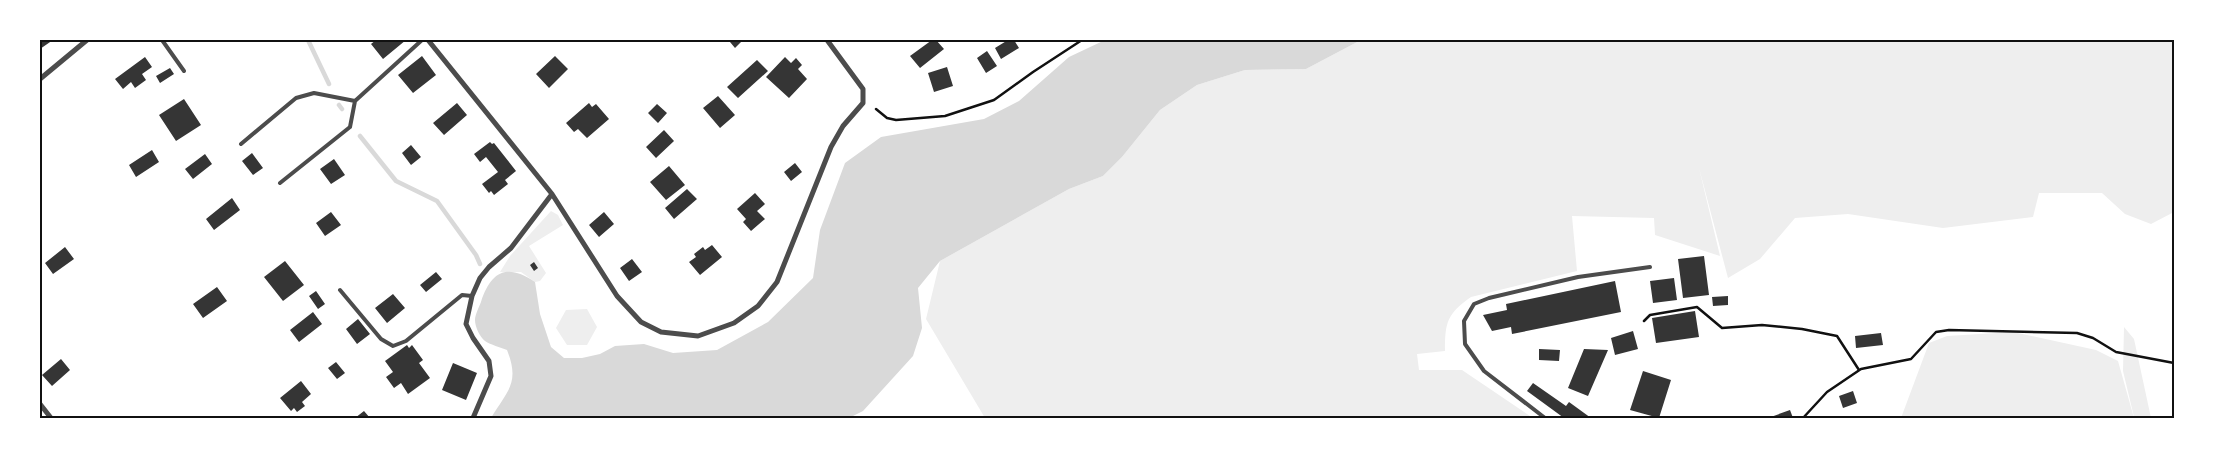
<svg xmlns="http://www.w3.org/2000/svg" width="2214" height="458" font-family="'IBM Plex Sans',sans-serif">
<rect width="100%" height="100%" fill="#fff"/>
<path fill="#eee" d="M 1361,40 L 2174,40 L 2174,212 L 2151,224 L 2125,214 L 2102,193 L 2039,193 L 2033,217 L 1943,228 L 1848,214 L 1795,218 L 1760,259 L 1728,278 L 1699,168 L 1720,256 L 1655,235 L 1654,218 L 1572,216 L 1577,271 L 1471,297 C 1447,314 1445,322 1445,351 L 1417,354 L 1419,370 L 1462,370 L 1533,418 L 985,418 L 926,319 L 940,261 L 1069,189 L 1103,176 L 1122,157 L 1160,110 L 1197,85 L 1245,70 L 1306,69 Z
M 551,211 L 558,215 L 563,225 L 529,246 L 546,273 L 540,281 L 535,282 L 521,272 L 500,272 L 510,256 Z
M 587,309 L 597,327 L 587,345 L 567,345 L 556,328 L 566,310 Z
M 2124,327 L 2134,339 L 2151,418 L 2134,417 L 2123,371 Z
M 2013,332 L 2096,350 L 2118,361 L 2134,418 L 1901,418 L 1929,343 L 1947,336 Z"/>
<path fill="#d9d9d9" d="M 1105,40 L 1361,40 L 1306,69 L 1245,70 L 1197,85 L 1160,110 L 1122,157 L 1103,176 L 1069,189 L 940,261 L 918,288 L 922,328 L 913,356 L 863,411 L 849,418 L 491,418 C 508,390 520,383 507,350 C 500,347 491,345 485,341 C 480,337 475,327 475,320 C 475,315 479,307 481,302 C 491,271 507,263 535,282 L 540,314 L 551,347 L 564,358 L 582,358 L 600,354 L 615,346 L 644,344 L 673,353 L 717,350 L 768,322 L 813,278 L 820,230 L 845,163 L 881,137 L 984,119 L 1019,101 L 1069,57 Z"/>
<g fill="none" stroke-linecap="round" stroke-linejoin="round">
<path stroke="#d9d9d9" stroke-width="4.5" d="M 308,40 L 329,84
M 339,105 L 342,109
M 360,136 L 396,181 L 437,201 L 476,255 L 480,264"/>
</g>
<path fill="#353535" d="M 40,40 L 53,40 L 40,49 Z
M 376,40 L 406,40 L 383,59 L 371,44 Z
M 732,40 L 743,40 L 735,48 L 730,42 Z
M 932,40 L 936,40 L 944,49 L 920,68 L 910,56 Z
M 1008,40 L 1014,40 L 1019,48 L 1001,59 L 995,48 Z
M 987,51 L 997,66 L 986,73 L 977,58 Z
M 422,56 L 436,75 L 413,93 L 398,75 Z
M 555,56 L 568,69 L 549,88 L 536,74 Z
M 145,57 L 152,67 L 142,74 L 146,80 L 135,88 L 131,82 L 123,89 L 115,79 Z
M 785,57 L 791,63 L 796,58 L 802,65 L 798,69 L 807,79 L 789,98 L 766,77 Z
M 757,60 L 768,71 L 738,98 L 727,87 Z
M 947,67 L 953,86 L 934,92 L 928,73 Z
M 170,68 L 174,74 L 160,83 L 156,76 Z
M 718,96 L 735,115 L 720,128 L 703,108 Z
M 184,99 L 201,125 L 176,141 L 159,115 Z
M 457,103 L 467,115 L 444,135 L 433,123 Z
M 589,103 L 592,107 L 596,104 L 609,119 L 587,138 L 578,129 L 574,132 L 566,123 Z
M 657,104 L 667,113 L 658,123 L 648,113 Z
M 664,130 L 674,141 L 656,158 L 646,147 Z
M 490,142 L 492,144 L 494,143 L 516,171 L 505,180 L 508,184 L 494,195 L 491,191 L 489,193 L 482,184 L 498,172 L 486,157 L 480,162 L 474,154 Z
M 411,145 L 421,157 L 411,165 L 402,153 Z
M 152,150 L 159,162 L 136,177 L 129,165 Z
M 252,153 L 263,168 L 253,175 L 242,161 Z
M 205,154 L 212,164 L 193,179 L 185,169 Z
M 334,159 L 345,175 L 331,184 L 320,169 Z
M 795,163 L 802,172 L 791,181 L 784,172 Z
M 669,166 L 685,185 L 666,200 L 650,182 Z
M 687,189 L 697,199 L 674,219 L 665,208 Z
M 755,193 L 765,204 L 757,211 L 765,219 L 751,231 L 743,222 L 746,219 L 737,209 Z
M 232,198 L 240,210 L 214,230 L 206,219 Z
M 331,212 L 341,225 L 325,236 L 316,223 Z
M 604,212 L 614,224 L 599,237 L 589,225 Z
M 712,245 L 722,257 L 700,275 L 689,262 L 696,257 L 694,254 L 703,247 L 705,250 Z
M 65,247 L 74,259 L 53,274 L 45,263 Z
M 1704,256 L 1709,295 L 1683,298 L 1678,259 Z
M 632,259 L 642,272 L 629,281 L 620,268 Z
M 285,261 L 304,285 L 283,301 L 264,277 Z
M 534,262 L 538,268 L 534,271 L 530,265 Z
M 436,272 L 442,279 L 426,292 L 420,285 Z
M 1674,278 L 1677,300 L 1653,303 L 1650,281 Z
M 1615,281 L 1621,312 L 1512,334 L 1511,327 L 1492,331 L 1483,315 L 1507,310 L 1506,304 Z
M 217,287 L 227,301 L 203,318 L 193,304 Z
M 316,291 L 325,304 L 318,309 L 309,296 Z
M 393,294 L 405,308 L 387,323 L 375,308 Z
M 1728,296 L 1728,305 L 1713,306 L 1712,297 Z
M 1695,311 L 1699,337 L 1656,343 L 1652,318 Z
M 313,312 L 322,324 L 299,342 L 290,330 Z
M 358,319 L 370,334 L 357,344 L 346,329 Z
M 1633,331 L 1638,349 L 1615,355 L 1611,338 Z
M 1881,333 L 1883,345 L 1856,348 L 1855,336 Z
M 407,345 L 409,348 L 412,345 L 423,360 L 419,363 L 430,378 L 408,394 L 401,383 L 394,388 L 386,377 L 393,372 L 385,361 Z
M 1539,349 L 1560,350 L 1559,361 L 1539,360 Z
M 1584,349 L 1608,350 L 1588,396 L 1568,388 Z
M 61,359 L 70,370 L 52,386 L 42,375 Z
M 336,362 L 345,373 L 337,379 L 328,368 Z
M 453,363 L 477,373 L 466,400 L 442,390 Z
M 1643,371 L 1671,380 L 1659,418 L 1630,410 Z
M 301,381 L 311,394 L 302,402 L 305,406 L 297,412 L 294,408 L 291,411 L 280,398 Z
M 1533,383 L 1566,406 L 1569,402 L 1591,418 L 1564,418 L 1527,391 Z
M 1853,391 L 1857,403 L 1843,408 L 1839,396 Z
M 1790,410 L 1793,418 L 1768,418 Z
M 364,411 L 370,418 L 355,418 Z"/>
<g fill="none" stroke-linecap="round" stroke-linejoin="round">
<path stroke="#111" stroke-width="2.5" d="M 876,109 L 887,118 L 896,120 L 945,116 L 994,100 L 1033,72 L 1082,40
M 1644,321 L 1650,315 L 1697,307 L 1722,328 L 1762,325 L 1802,329 L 1837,336 L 1859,370
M 1803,418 L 1827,392 L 1861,369 L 1911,359 L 1936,332 L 1949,330 L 2077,333 L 2093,338 L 2116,352 L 2174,363"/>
<path stroke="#4c4c4c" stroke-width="4" d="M 162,40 L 184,71
M 241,144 L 296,98 L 314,93 L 355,101 L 422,40
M 280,183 L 350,127 L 355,101
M 340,290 L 381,339 L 393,346 L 406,341 L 462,295 L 472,296
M 1545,418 L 1484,371 L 1465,344 L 1464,321 L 1474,304 L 1489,298 L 1578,277 L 1650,267"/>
<path stroke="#4c4c4c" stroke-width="5" d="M 428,40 L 552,194 L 617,296 L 641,322 L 661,332 L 698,336 L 734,323 L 758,306 L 777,282 L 831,147 L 843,126 L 863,103 L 863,89 L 827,40
M 40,79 L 87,40
M 40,404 L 51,418
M 473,418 L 491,376 L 489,361 L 473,338 L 466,324 L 472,296 L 480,278 L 489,267 L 511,248 L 552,194"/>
</g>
<rect width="2214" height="458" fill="none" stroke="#ffffff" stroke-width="82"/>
<rect x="41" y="41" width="2132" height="376" fill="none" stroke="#111" stroke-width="2"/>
</svg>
